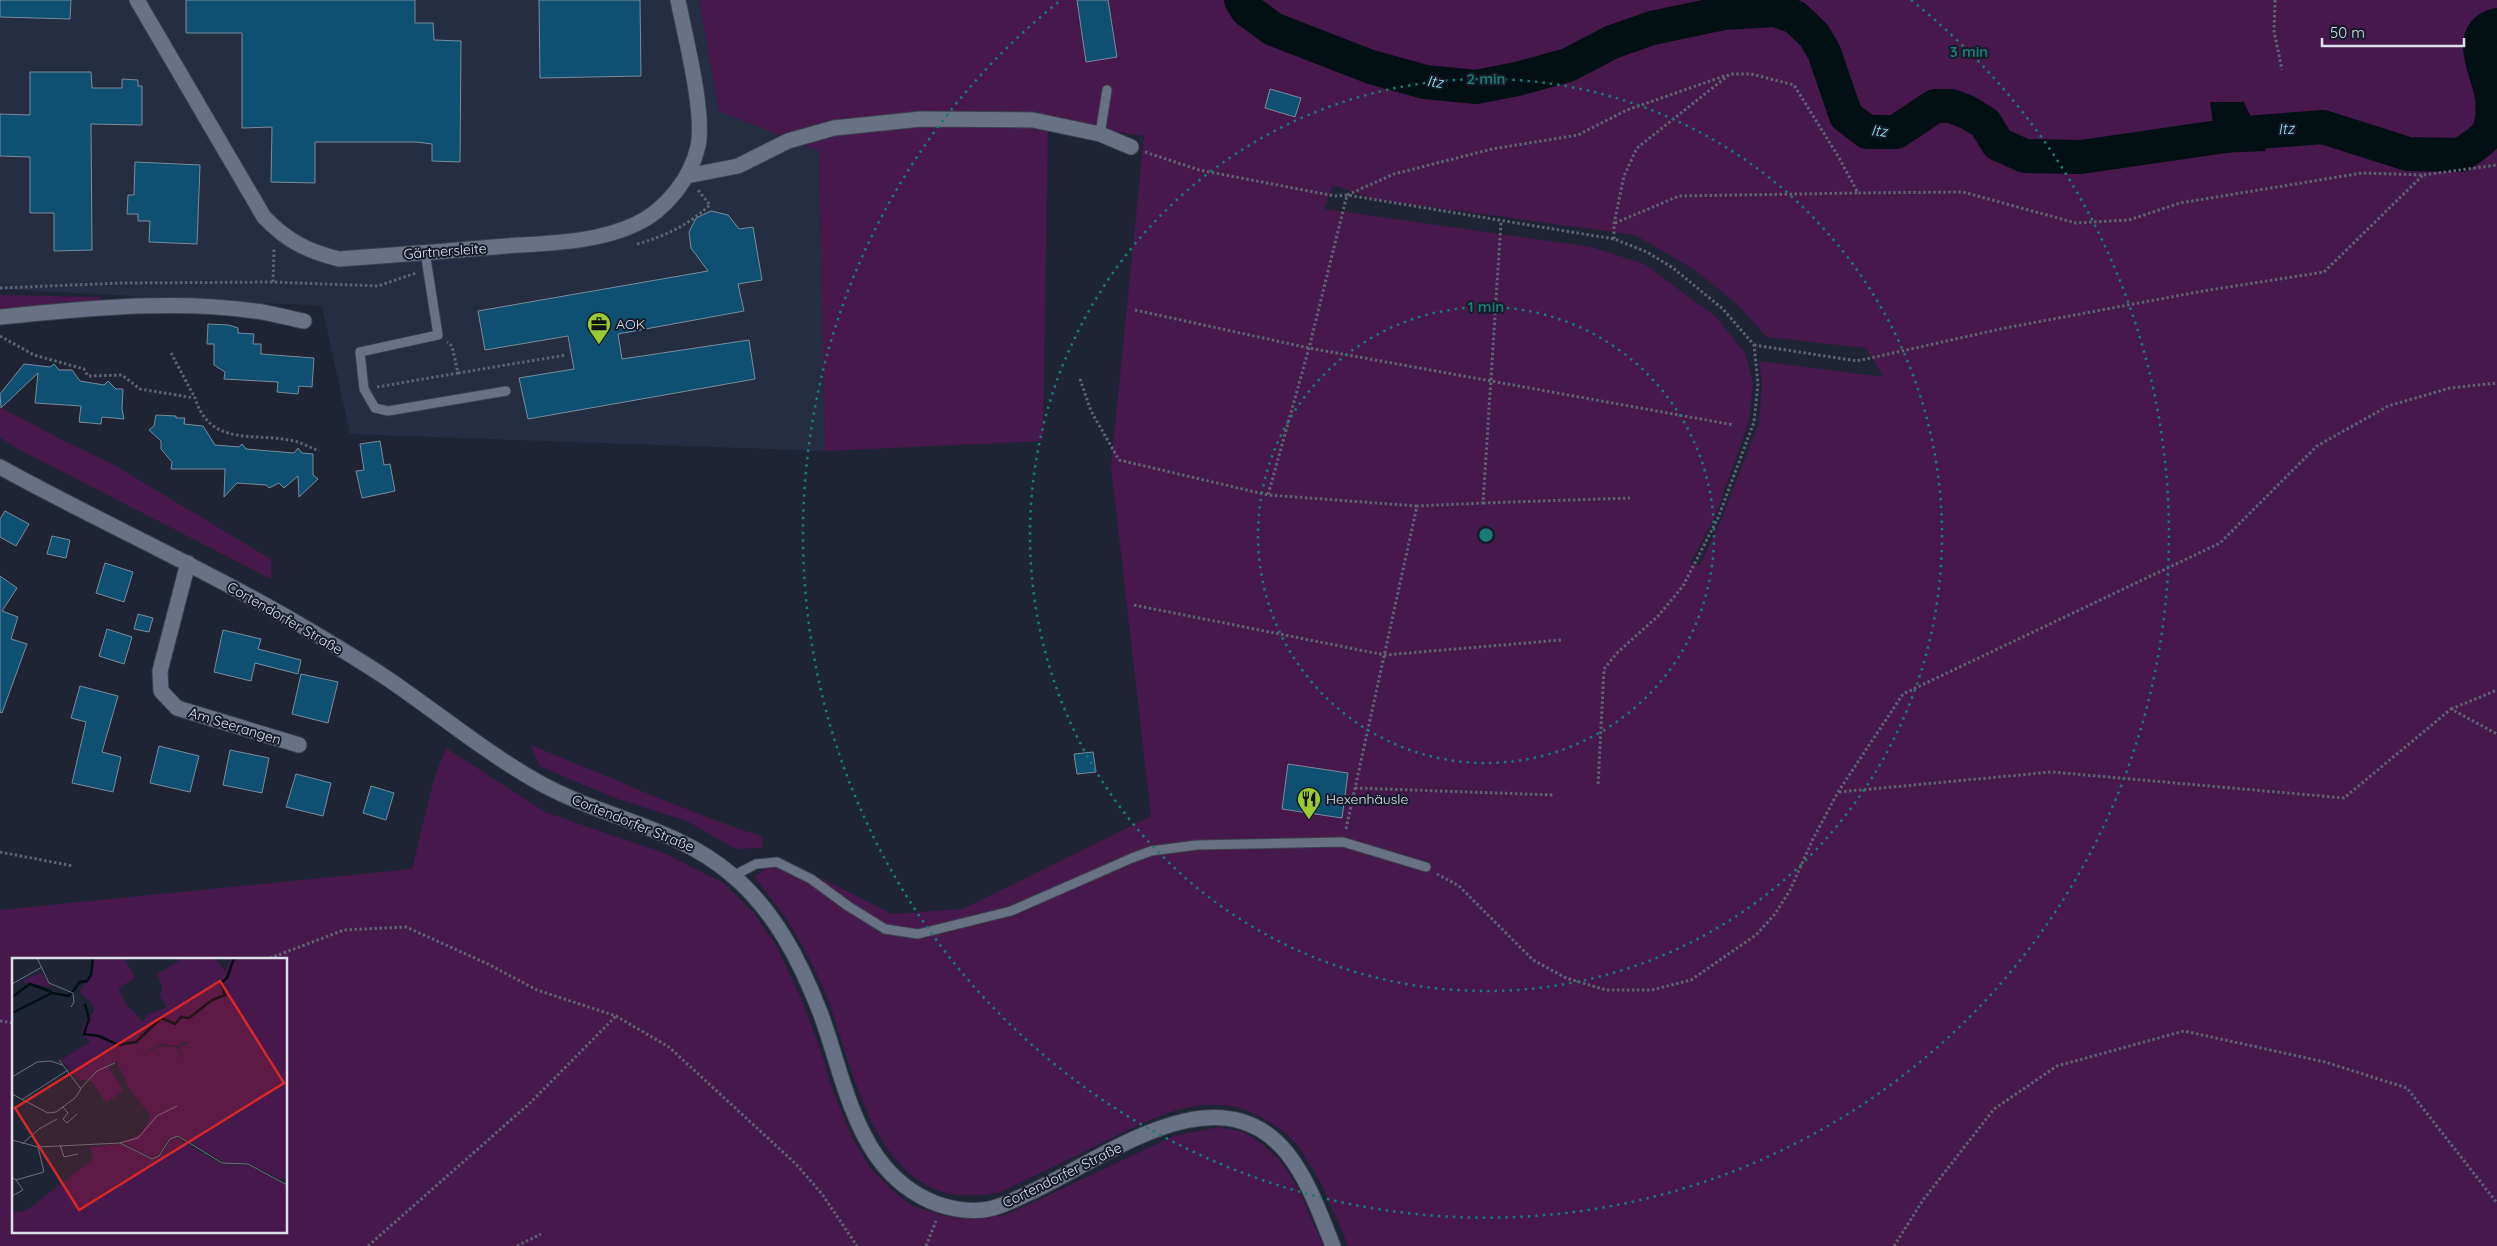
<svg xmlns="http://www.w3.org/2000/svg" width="2497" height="1246" font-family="Quicksand,sans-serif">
<rect width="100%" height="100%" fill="#1e2434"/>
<path fill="#252d42" d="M 0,0 L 699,0 L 719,111 L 819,151 L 825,451 L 350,434 L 322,306 L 0,289 Z"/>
<path fill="#47184b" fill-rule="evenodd" d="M 699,0 L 2497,0 L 2497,1246 L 1348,1246 C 1334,1211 1320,1175 1297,1145 C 1289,1135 1278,1127 1268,1121 C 1210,1084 1152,1118 1098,1145 C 1065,1161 1032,1177 999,1193 C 981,1195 961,1198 943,1192 C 866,1167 851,1055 824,990 C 806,948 784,911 754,877 L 781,858 L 892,914 L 963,909 L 1151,816 L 1111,466 L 1144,136 L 1048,121 L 1043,441 L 825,451 L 819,151 L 719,111 ZM 1333,185 L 1373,199 L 1635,235 L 1695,270 L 1736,303 L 1767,337 L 1866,348 L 1884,377 L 1759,361 L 1762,384 L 1759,423 L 1721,520 L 1700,565 L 1690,564 L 1715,517 L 1749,421 L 1753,384 L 1745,353 L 1715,316 L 1644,264 L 1591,247 L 1324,209 Z
M 0,295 L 100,297 L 104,303 L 71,302 L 0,309 Z
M 0,407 L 60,439 L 114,465 L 271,559 L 271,579 L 18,449 L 0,437 Z
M 531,745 C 608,776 684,811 763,837 L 762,848 L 736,849 L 687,821 L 615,798 L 539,766 Z
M 446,748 L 545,812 L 666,854 L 725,884 L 751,910 L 774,942 L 801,998 L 817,1040 L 833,1091 L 852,1137 L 870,1168 L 894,1192 L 913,1206 L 941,1215 L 972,1219 L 1006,1215 L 1174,1136 L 1219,1127 L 1244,1132 L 1263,1145 L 1279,1159 L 1298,1188 L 1323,1246 L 0,1246 L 0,910 L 412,869 L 434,779 ZM 14,960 L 286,960 L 286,1232 L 14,1232 Z"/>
<path fill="#031013" d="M 2210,102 L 2244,102 L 2266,151 L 2217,153 Z"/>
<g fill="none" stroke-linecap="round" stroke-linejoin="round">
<path stroke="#031013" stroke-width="34" d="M 1241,0 L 1247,10 L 1273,29 L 1371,67 L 1425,82 L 1476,87 L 1517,79 L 1568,65 L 1612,42 L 1652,28 L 1723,13 L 1775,10 L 1795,17 L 1814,35 L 1824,52 L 1846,116 L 1867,132 L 1896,132 L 1935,106 L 1951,106 L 1967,112 L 1985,123 L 1998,144 L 2025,156 L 2081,157 L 2246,133 L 2323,127 L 2408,154 L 2461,155 C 2469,149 2486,139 2489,130 C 2494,118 2493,104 2491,92 C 2487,71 2465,33 2497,25"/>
</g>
<path fill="#0f4f72" stroke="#788c9b" d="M 0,0 L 71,0 L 70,19 L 0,17 Z
M 186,0 L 415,0 L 415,23 L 433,23 L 434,40 L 461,41 L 460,162 L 432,161 L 432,144 L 416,142 L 315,142 L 315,183 L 271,182 L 272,127 L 242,128 L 242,33 L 186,33 Z
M 539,0 L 640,0 L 641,76 L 540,78 Z
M 1077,0 L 1108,0 L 1117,57 L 1086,62 Z
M 30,72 L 91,72 L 92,88 L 122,88 L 122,79 L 138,80 L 138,86 L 142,86 L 142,125 L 91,124 L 92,250 L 54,251 L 54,213 L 30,213 L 30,157 L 0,156 L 0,114 L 30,115 Z
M 1270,89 L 1301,98 L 1295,117 L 1265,108 Z
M 135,162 L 200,165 L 197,244 L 149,242 L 150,221 L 138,221 L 138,214 L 127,214 L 128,195 L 134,195 Z
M 711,211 L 728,215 L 739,229 L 753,227 L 762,280 L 738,284 L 744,311 L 618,334 L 622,359 L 749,340 L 755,379 L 528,419 L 519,378 L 574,369 L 568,336 L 485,350 L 478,311 L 708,271 L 691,248 L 689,232 L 696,218 Z
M 208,324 L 229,325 L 238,328 L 238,333 L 254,334 L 253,344 L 261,344 L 261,354 L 314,358 L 312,387 L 299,386 L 298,394 L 277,392 L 278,382 L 224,379 L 225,372 L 214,365 L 214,344 L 207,344 Z
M 24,364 L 50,367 L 54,364 L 59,370 L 72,370 L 80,381 L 104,385 L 108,381 L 116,389 L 123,389 L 122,409 L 124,419 L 102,417 L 101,424 L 79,422 L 81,406 L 35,403 L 38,373 L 1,408 L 0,394 Z
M 156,415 L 176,416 L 176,418 L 185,418 L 184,424 L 203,426 L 215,445 L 239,447 L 242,444 L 246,449 L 294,453 L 298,448 L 302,453 L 313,454 L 313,475 L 318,479 L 299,497 L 298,476 L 284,488 L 279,483 L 269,488 L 266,485 L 237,483 L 224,497 L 225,469 L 171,469 L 172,462 L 161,449 L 161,441 L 149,430 L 154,426 Z
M 380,441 L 384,465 L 390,464 L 395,491 L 362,498 L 356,471 L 364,470 L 360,444 Z
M 5,511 L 29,524 L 16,546 L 0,537 L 0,519 Z
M 52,536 L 70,540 L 66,558 L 47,554 Z
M 105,563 L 133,572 L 124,602 L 96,593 Z
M 0,576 L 17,588 L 2,611 L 18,617 L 11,639 L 27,644 L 2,713 L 0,712 Z
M 138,614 L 153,618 L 149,632 L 134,629 Z
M 107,629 L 132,637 L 124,664 L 99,656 Z
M 223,630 L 261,639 L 258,649 L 301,660 L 298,674 L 255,663 L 251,681 L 214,672 Z
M 301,674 L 338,682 L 328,723 L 292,714 Z
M 80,686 L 118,696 L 102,752 L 121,757 L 113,792 L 72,783 L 86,722 L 71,718 Z
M 159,746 L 199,756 L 190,792 L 150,783 Z
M 230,750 L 269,758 L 262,793 L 223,785 Z
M 1093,752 L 1096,772 L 1077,774 L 1074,754 Z
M 1288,764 L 1348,773 L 1342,818 L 1282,809 Z
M 296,774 L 331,783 L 323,816 L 286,807 Z
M 371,786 L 394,793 L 386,820 L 363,813 Z"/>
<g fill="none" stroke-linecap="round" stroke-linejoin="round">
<g stroke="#3b404d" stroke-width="11">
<path id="lane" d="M 1100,134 L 1107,90
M 425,252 L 438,335 L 360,352 L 364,389 L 375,408 L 388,411 L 506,391
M 733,876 L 756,864 L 777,862 L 811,879 L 848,906 L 885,929 L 918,934 L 1011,911 L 1132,858 L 1151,851 L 1197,845 L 1343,842 L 1426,867"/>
</g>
<g stroke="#3b404d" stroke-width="17">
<path id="street" d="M 137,0 L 264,217 C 287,241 307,251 339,259 C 395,255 450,251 506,246 C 549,243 596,243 636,224 C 666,210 691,178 698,146 C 705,113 685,36 678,0
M 687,176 L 738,166 L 788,141 L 834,128 L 921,119 L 1033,120 L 1100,134 L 1131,147
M 0,317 C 84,309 171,299 255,311 C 272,313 288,318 304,321
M 0,467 C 96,520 197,565 292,620 C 324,639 357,658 388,679 C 438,713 485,752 538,782 C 602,818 675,826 732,875 C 775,911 800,961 820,1012 C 844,1076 855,1162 922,1197 C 942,1208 967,1213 989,1209 C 1003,1206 1016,1199 1029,1193 C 1103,1160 1217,1067 1287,1153 C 1309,1181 1320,1214 1333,1246
M 188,563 L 160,671 L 161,691 L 177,708 L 299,745"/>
</g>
<path stroke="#5e6371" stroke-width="3" stroke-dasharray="2.5 2.5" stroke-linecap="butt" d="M 2275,0 L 2274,31 L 2282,70
M 1145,152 L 1199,170 L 1335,196 L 1347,195 L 1614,239 L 1647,252 L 1673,268 L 1723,309 L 1754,345 L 1758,384 L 1754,422 L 1718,518 L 1683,586 L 1658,616 L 1617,653 L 1604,669 L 1598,786
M 1615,223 L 1679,196 L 1858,193
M 1614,239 L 1614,224 L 1624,176 L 1637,148 L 1730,74 L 1751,74 L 1794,85 L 1838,156 L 1858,193 L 1963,192 L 2076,223 L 2129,220 L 2180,203 L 2362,173 L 2423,175 L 2497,165
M 637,244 C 666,236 688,225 710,205 L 698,190
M 273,282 L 274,249
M 0,288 L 122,283 L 273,282 L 378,286 L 416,273
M 1135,310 L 1309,348 L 1734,425
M 0,336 L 34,355 L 84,369 L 88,376 L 122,375 L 140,389 L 195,398 C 210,446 251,433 289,440 C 299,441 309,447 319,451
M 1754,345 L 1857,361 L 2005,328 L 2203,291 L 2324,272 L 2423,175
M 171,353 L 195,398
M 458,373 L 566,355
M 1080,379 L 1091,411 L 1119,460 L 1268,495
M 377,387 L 458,373 L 452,346 L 447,342
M 1483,503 L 1630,498
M 1417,506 L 1268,495 L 1309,348 L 1347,195 L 1394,174 L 1492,149 L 1578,135 L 1627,110 L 1727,75
M 1134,605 L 1385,655 L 1561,640
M 2451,709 L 2497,690
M 1355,788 L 1554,795
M 1839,792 L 2052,772 L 2344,798 L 2451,709 L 2497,734
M 1346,829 L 1417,506 L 1483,503 L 1501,222
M 0,852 L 73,866
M 1437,874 L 1459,886 L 1533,960 L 1566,978 L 1606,990 L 1652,990 L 1691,980 L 1756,935 L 1775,914 L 1790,890 L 1813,839 L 1838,792 L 1903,694 L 2220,543 L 2317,446 L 2388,406 L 2450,388 L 2497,383
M 265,960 L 344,930 L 406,927 L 488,964 L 537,990 L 616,1016 L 669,1047 L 796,1164 L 822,1194 L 857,1246
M 0,1021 L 14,1023
M 368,1246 L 530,1103 L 616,1016
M 517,1246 L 541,1234
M 926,1246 L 936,1221
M 1894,1246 L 1923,1200 L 1994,1109 L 2057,1066 L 2184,1031 L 2325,1062 L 2407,1088 L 2497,1203"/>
<use href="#lane" stroke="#697184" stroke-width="9"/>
<use href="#street" stroke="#697184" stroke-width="15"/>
</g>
<g fill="none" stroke="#197b74" stroke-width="2.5" stroke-dasharray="2.5 5">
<circle cx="1486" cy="535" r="228"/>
<circle cx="1486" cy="535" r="456"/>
<path d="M1911 0A683 683 0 1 1 1061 0"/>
</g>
<defs>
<g id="office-pin" transform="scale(1.25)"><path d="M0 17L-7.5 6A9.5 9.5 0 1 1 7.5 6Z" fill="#9cca32" stroke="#151b2a"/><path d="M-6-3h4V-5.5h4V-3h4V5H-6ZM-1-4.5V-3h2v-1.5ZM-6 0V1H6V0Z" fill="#111"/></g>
<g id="restaurant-pin" transform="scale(1.25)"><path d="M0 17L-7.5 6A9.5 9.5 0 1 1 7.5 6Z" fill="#9cca32" stroke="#151b2a"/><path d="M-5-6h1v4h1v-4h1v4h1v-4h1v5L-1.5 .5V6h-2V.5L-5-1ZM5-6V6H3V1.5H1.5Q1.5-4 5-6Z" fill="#111"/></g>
</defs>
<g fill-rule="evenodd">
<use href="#office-pin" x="599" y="324"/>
<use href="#restaurant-pin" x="1309" y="799"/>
</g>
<g text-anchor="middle" stroke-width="4" stroke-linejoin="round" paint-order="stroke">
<g font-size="14" fill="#dce0eb" stroke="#151b2a">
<text transform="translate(445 251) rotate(-4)" y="5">Gärtnersleite</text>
<text transform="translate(285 618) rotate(30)" y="5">Cortendorfer Straße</text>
<text transform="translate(235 726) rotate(17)" y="5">Am Seerangen</text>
<text transform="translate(633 823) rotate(22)" y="5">Cortendorfer Straße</text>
<text transform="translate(1062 1175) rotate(-26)" y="5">Cortendorfer Straße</text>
</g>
<g font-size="14" fill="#dce0eb" stroke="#151b2a" text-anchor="start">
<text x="616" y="329">AOK</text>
<text x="1326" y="804">Hexenhäusle</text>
</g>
<g font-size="15" font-style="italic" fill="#99e9f8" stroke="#151b2a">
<text transform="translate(1435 82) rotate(8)" y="5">Itz</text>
<text transform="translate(2286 129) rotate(-4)" y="5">Itz</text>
<text transform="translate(1879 131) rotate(6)" y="5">Itz</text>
</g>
</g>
<g transform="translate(12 958)">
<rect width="275" height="275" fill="#1e2434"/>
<path d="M 79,0 L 112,0 L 123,20 L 106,30 L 115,47 L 131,64 L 134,57 L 155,49 L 148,38 L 150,27 L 145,16 L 167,3 L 166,0 L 202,0 L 213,13 L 218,0 L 275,0 L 275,220 L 268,221 L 237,205 L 213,205 L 168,178 L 157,180 L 146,197 L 140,200 L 110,184 L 129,176 L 139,158 L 118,132 L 104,103 L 96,107 L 111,133 L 94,145 L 78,121 L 68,123 L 49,102 L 78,84 L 69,74 L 74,62 L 82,54 L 81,47 L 68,34 L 80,13 ZM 174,83 L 176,85 L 166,90 L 169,95 L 170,104 L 167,92 L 160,88 L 146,89 L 122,100 L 149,86 L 165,88 ZM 30,15 L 39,29 L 10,24 L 18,19 ZM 163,179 L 209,206 L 236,207 L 275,228 L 275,275 L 0,275 L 0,255 L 15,252 L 81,201 L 78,189 L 108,186 L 140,202 L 148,198 Z" fill="#47184b" fill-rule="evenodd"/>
<path fill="none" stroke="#031013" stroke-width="2.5" d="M 58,37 L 68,24 L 75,23 L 79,17 L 81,0M 0,39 L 18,26 L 40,34M 73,46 L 77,61 L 72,76 L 87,78 L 106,87 L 124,84 L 149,60 L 163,66 L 169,59 L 177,60 L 200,42 L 213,37 L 209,25 L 215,20 L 222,0M 0,55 L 40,35 L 58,38"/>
<path fill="none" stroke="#6a6f7d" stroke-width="1" d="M 25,0 L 37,25 L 61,35 L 62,44 L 59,49M 0,26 L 30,9M 0,119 L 25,104 L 39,103 L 50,107M 69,130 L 85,113 L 103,105M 0,136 L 36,155 L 44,154 L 63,140 L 69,131 L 47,102M 11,141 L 56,112M 51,149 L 56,155 L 51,161 L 55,165 L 65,156M 0,182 L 26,189 L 108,185 L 140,201 L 147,198 L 158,181 L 166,178 L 210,205 L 236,206 L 275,227M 108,185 L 126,180 L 145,158 L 165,148M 10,186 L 27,171 L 45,161M 48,187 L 52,199 L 66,196M 0,219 L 4,222 L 32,214 L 26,189M 0,238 L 11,232 L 4,222"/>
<path fill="#d62828" fill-opacity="0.15" stroke="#d62828" stroke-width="2.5" d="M 208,23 L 272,125 L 67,252 L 3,150 Z"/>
<rect width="275" height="275" fill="none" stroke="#dce0eb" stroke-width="2.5"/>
</g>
<circle cx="1486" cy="535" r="8" fill="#197b74" stroke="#151b2a" stroke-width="2.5"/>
<g font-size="15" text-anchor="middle" font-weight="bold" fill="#197b74" stroke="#151b2a" stroke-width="4" stroke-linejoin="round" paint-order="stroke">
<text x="1969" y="57">3 min</text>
<text x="1486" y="84">2 min</text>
<text x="1486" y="312">1 min</text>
</g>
<path d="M2322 38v8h142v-8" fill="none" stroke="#dce0eb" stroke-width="2.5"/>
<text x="2330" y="38" font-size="15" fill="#dce0eb" stroke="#151b2a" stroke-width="4" paint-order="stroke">50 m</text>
</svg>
